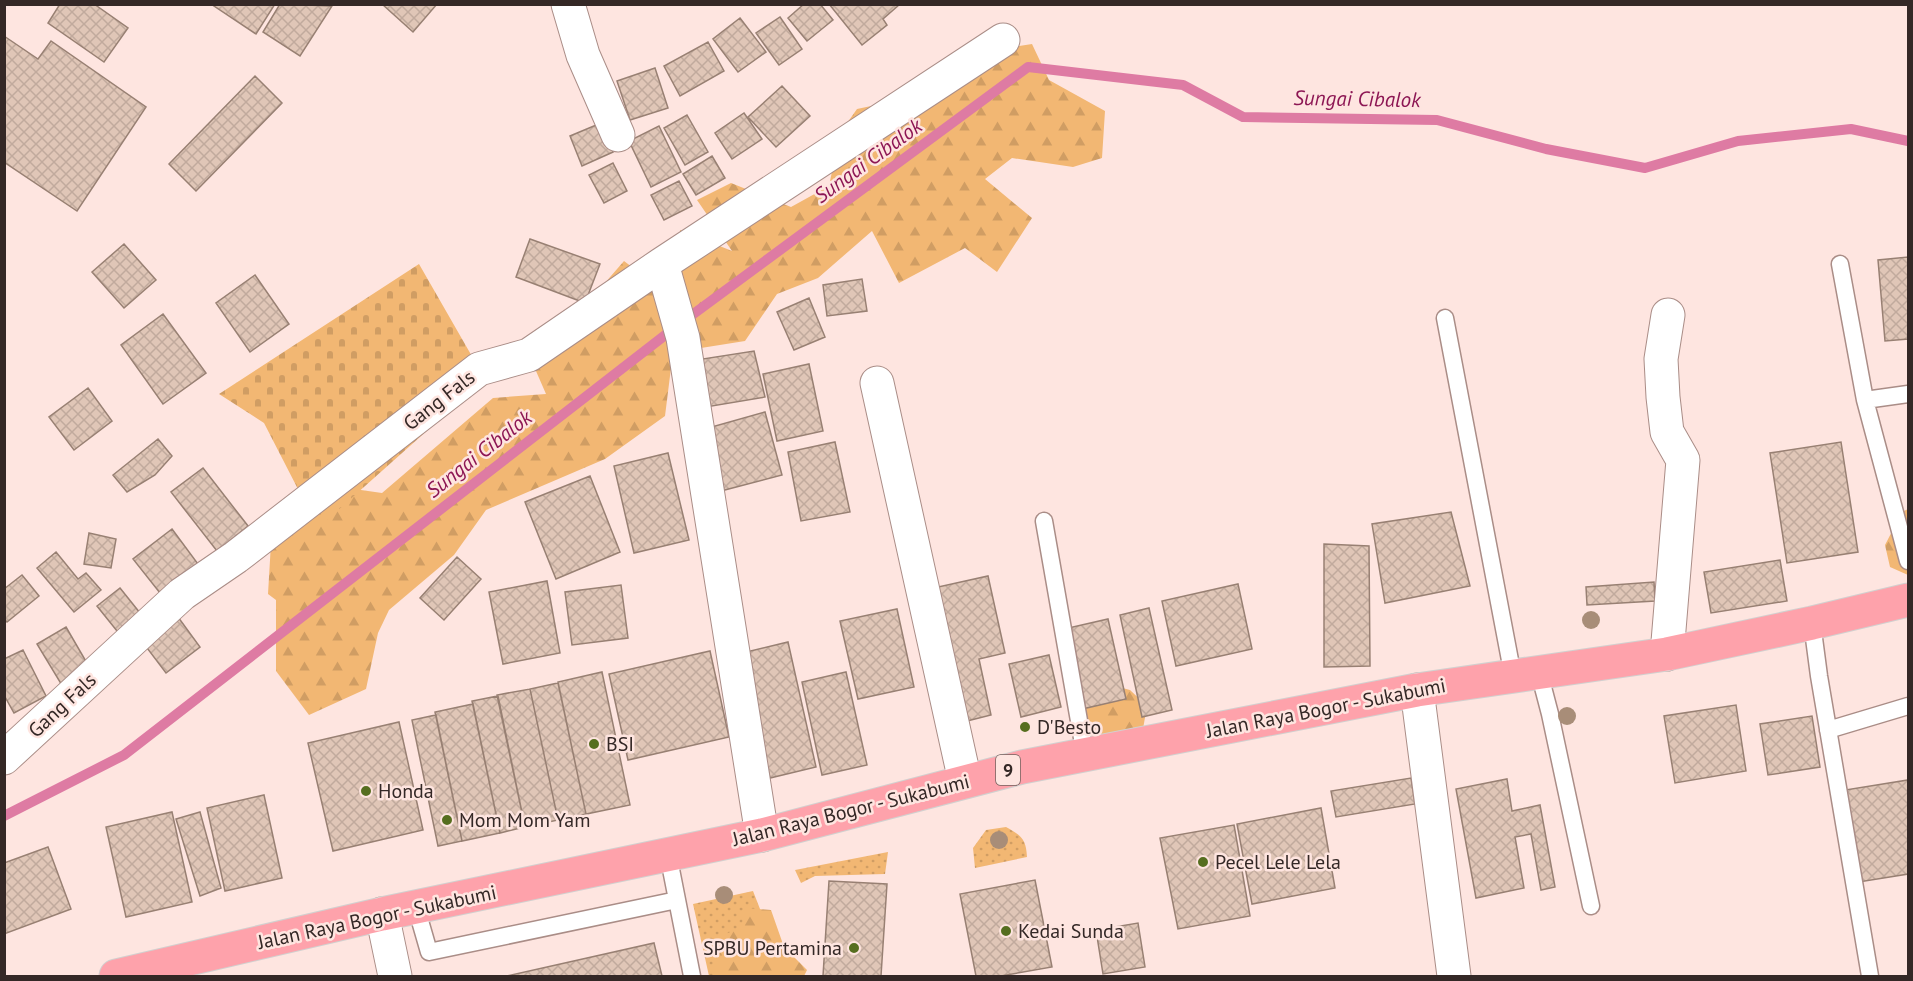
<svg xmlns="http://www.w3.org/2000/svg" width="1913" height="981" font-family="'PT Sans',sans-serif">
<defs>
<pattern id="grass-dots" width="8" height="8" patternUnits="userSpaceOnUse" patternTransform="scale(1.5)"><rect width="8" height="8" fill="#f2b773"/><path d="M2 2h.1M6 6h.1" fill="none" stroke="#d09d63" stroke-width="1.8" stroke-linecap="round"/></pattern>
<pattern id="forest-firs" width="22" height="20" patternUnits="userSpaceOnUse" patternTransform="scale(1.5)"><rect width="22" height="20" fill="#f2b773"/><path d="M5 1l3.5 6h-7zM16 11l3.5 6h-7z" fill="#d09d63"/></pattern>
<pattern id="cemetery-stones" width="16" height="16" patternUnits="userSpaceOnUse" patternTransform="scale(1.5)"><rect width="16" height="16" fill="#f2b773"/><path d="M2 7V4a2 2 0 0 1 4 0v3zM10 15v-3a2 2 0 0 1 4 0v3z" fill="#d09d63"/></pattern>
<pattern id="building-cross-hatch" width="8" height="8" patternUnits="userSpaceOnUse" patternTransform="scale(1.5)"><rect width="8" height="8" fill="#e0c6b7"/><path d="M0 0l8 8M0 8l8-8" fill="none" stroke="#c1aa9d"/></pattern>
</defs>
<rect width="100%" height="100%" fill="#fee5e0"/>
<path fill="url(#grass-dots)" d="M 1006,827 C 1022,836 1026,839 1027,857 L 975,868 L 973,848 L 986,830 Z
M 888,852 L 885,874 L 815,876 L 801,883 L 795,870 Z
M 753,891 L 786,976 L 709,976 L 693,904 Z"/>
<path fill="url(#forest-firs)" d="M 1032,44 L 1049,80 L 1105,111 L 1102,158 L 1073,167 L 1012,158 L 985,179 L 1032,218 L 997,272 L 965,248 L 899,283 L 872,231 L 818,278 L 777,294 L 745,341 L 701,348 L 671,368 L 665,416 L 605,459 L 486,510 L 454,555 L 389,610 L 378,633 L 366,689 L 309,715 L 276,671 L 276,600 L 268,594 L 272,526 L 333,486 L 382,493 L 493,398 L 546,394 L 529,355 L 584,307 L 624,261 L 681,304 L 680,230 L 732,251 L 697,200 L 731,183 L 791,207 L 829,186 L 840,133 L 857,109 L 923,95 L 968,54 Z
M 1908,509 L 1908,575 L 1890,567 L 1885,545 L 1902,512 Z
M 1111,685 L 1130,690 L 1147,706 L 1143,729 L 1081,743 L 1072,717 Z
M 744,908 L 771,910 L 784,947 L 807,970 L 804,976 L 716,976 L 714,972 L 721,936 L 742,927 Z"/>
<path fill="url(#cemetery-stones)" d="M 419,264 L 485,379 L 318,528 L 264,423 L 219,394 Z"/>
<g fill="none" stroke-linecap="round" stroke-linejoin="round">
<path stroke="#de7ba3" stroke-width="10" d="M 4,816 L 124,755 L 673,329 L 1028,67 L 1183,85 L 1243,117 L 1437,120 L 1546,149 L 1645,168 L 1738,141 L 1851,129 L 1908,141"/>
</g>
<path fill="url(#building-cross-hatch)" stroke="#988073" stroke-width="1.5" d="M 60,4 L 94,4 L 128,28 L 104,62 L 48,23 Z
M 211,4 L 275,4 L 256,34 Z
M 280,4 L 332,6 L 300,56 L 263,32 Z
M 382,4 L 437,4 L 413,32 Z
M 804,4 L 820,4 L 833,20 L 807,41 L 788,18 Z
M 829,4 L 899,4 L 899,5 L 883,19 L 887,25 L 862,45 Z
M 780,17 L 802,49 L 779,65 L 756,33 Z
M 740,18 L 766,52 L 738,72 L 713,39 Z
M 4,36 L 38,59 L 51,41 L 146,107 L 77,211 L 4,162 Z
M 708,42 L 724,71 L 680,96 L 664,66 Z
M 655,68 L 668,108 L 630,120 L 617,81 Z
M 255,76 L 282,103 L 196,191 L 169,164 Z
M 782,86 L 810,116 L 776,147 L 748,117 Z
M 744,113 L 762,139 L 732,159 L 715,133 Z
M 687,115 L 708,152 L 685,165 L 664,128 Z
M 601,123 L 613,152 L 582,166 L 570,136 Z
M 659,126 L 681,172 L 651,187 L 629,141 Z
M 712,156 L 725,178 L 696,195 L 683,174 Z
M 613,163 L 627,191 L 604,203 L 589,175 Z
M 679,181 L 692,206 L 664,220 L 651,195 Z
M 530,239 L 600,264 L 585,303 L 516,277 Z
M 124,244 L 156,280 L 124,308 L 92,272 Z
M 1908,257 L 1908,339 L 1885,341 L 1878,260 Z
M 255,275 L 289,324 L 250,352 L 216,303 Z
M 862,279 L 867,311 L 827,316 L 823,285 Z
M 809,298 L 825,337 L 794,350 L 777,312 Z
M 163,314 L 206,373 L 163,404 L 121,345 Z
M 754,351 L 765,397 L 706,407 L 696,360 Z
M 809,364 L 823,431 L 777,441 L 763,374 Z
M 88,388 L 112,421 L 74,450 L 49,417 Z
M 765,412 L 782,475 L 717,492 L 701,430 Z
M 158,439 L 172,456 L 155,475 L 127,492 L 113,475 Z
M 835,442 L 850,512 L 801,521 L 788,452 Z
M 1841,442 L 1858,552 L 1787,563 L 1770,453 Z
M 668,453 L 689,540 L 634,553 L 614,466 Z
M 203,468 L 248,526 L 217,551 L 171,492 Z
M 590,476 L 620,552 L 556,579 L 525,502 Z
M 1451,512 L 1470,586 L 1385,603 L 1372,524 Z
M 172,529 L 198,564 L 160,593 L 133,559 Z
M 89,533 L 116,539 L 111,568 L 84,564 Z
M 1324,544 L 1369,546 L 1370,666 L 1324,667 Z
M 56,552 L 78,579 L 86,573 L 101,590 L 74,612 L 37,568 Z
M 457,557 L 481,579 L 444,620 L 420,598 Z
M 1780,560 L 1787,601 L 1711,613 L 1704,572 Z
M 22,575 L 39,596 L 7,622 L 4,619 L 4,589 Z
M 988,576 L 1005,653 L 979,659 L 991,715 L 959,723 L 929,589 Z
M 547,581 L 560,653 L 503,664 L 489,592 Z
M 1654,582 L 1655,601 L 1587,605 L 1586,587 Z
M 1238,584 L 1252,649 L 1176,666 L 1162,601 Z
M 621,585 L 628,638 L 572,645 L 565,592 Z
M 120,588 L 144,618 L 121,636 L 97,606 Z
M 1149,608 L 1172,710 L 1142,717 L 1120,615 Z
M 897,609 L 914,687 L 858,699 L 840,621 Z
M 178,617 L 200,647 L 166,673 L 144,644 Z
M 1108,619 L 1126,699 L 1082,709 L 1064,629 Z
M 66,627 L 91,670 L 63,687 L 37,644 Z
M 788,642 L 816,767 L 770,778 L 742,653 Z
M 23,650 L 46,696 L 14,713 L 4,695 L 4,659 Z
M 710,651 L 729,737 L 628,760 L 609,674 Z
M 1049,655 L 1061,707 L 1021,717 L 1009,664 Z
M 602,672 L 630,805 L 586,814 L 558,682 Z
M 846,672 L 867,765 L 822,775 L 802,682 Z
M 558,683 L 586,814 L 558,820 L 530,689 Z
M 530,689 L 558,820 L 525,827 L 497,695 Z
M 498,696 L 525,827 L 500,833 L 472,701 Z
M 473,704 L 500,833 L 462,841 L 435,712 Z
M 1736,705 L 1746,771 L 1675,783 L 1664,716 Z
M 436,715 L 462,841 L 438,846 L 412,720 Z
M 1812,716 L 1820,767 L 1768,775 L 1760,724 Z
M 399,722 L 423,830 L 333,851 L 308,743 Z
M 1411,778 L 1415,804 L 1336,817 L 1331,791 Z
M 1507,779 L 1512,811 L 1540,805 L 1555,887 L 1541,890 L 1531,834 L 1515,837 L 1524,888 L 1476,898 L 1456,789 Z
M 1908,780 L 1908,874 L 1859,882 L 1845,790 Z
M 264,795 L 282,878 L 225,891 L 207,808 Z
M 1321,808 L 1335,888 L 1252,904 L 1237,824 Z
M 172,812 L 192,902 L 126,917 L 106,827 Z
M 200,812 L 221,888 L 200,896 L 176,819 Z
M 1234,825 L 1250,916 L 1178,929 L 1160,838 Z
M 48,847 L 71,909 L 4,934 L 4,863 Z
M 1035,880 L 1052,967 L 1001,976 L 976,976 L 960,894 Z
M 829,881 L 887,884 L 881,976 L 823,976 Z
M 1138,923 L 1145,967 L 1103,974 L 1096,930 Z
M 654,943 L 662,976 L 507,976 Z"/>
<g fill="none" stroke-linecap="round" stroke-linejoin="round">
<g stroke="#aa8d87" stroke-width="19">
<path id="lane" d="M 1840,264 L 1865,400 L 1908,561
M 1445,318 L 1513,676
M 1865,400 L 1908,394
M 1044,521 L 1085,755
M 1812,623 L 1819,676 L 1870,976
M 1539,672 L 1550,714 L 1591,906
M 1828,730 L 1908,706
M 668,854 L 692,976
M 416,907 L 429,952 L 677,900"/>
</g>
<g stroke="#aa8d87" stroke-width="35">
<path id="street" d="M 568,4 L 583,55 L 618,135
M 662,264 L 683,338 L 762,835
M 877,383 L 965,781
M 1667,654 L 1683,460 L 1667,432 L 1663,397 L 1661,359 L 1668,315
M 1417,690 L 1454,976
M 4,758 L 182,594 L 236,557 L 479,369 L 529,355 L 662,264 L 1003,40
M 382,914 L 395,976"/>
</g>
<g stroke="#d2d0cf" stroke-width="35">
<path id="highway" d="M 116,976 L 382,914 L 762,835 L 1022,767 L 1417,690 L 1667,654 L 1812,623 L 1908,600"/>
</g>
<use href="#lane" stroke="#fff" stroke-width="16"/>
<use href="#street" stroke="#fff" stroke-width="33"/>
<use href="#highway" stroke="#fea2ab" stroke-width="33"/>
</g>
<g fill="#a88d78">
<circle cx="1591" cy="620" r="9"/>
<circle cx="1567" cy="716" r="9"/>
<circle cx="999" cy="840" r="9"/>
<circle cx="724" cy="895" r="9"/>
</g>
<g fill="#566e1f" stroke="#fee5e0" stroke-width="2">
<circle cx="1025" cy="727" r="6"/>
<circle cx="594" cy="744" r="6"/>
<circle cx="366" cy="791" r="6"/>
<circle cx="447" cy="820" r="6"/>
<circle cx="1203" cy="862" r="6"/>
<circle cx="1006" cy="931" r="6"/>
<circle cx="854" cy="948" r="6"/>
</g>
<g text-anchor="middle" stroke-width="5" stroke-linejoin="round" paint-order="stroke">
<rect fill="#fee5e0" stroke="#71615e" stroke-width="1.5" x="996" y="755" width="24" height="30" rx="4.5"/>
<g font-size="18" font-weight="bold" fill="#342826">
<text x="1008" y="776">9</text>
</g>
<g font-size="20" fill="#342826" stroke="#fee5e0">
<text transform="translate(439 400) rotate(-38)" y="7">Gang Fals</text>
<text transform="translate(62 705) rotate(-43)" y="7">Gang Fals</text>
<text transform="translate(1326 708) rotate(-11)" y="7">Jalan Raya Bogor - Sukabumi</text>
<text transform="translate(851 810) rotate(-14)" y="7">Jalan Raya Bogor - Sukabumi</text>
<text transform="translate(377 917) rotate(-12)" y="7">Jalan Raya Bogor - Sukabumi</text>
</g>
<g font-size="20" fill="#342826" stroke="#fee5e0" text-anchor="start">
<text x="1037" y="734">D'Besto</text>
<text x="606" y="751">BSI</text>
<text x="378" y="798">Honda</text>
<text x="459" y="827">Mom Mom Yam</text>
<text x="1215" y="869">Pecel Lele Lela</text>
<text x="1018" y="938">Kedai Sunda</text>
<text x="842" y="955" text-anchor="end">SPBU Pertamina</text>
</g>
<g font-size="21" font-style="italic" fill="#8d1754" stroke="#fee5e0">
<text transform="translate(1357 99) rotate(1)" y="7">Sungai Cibalok</text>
<text transform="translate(868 161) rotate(-36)" y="7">Sungai Cibalok</text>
<text transform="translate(479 454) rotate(-38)" y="7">Sungai Cibalok</text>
</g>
</g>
<rect width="1913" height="981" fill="none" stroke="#342826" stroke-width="12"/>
</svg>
